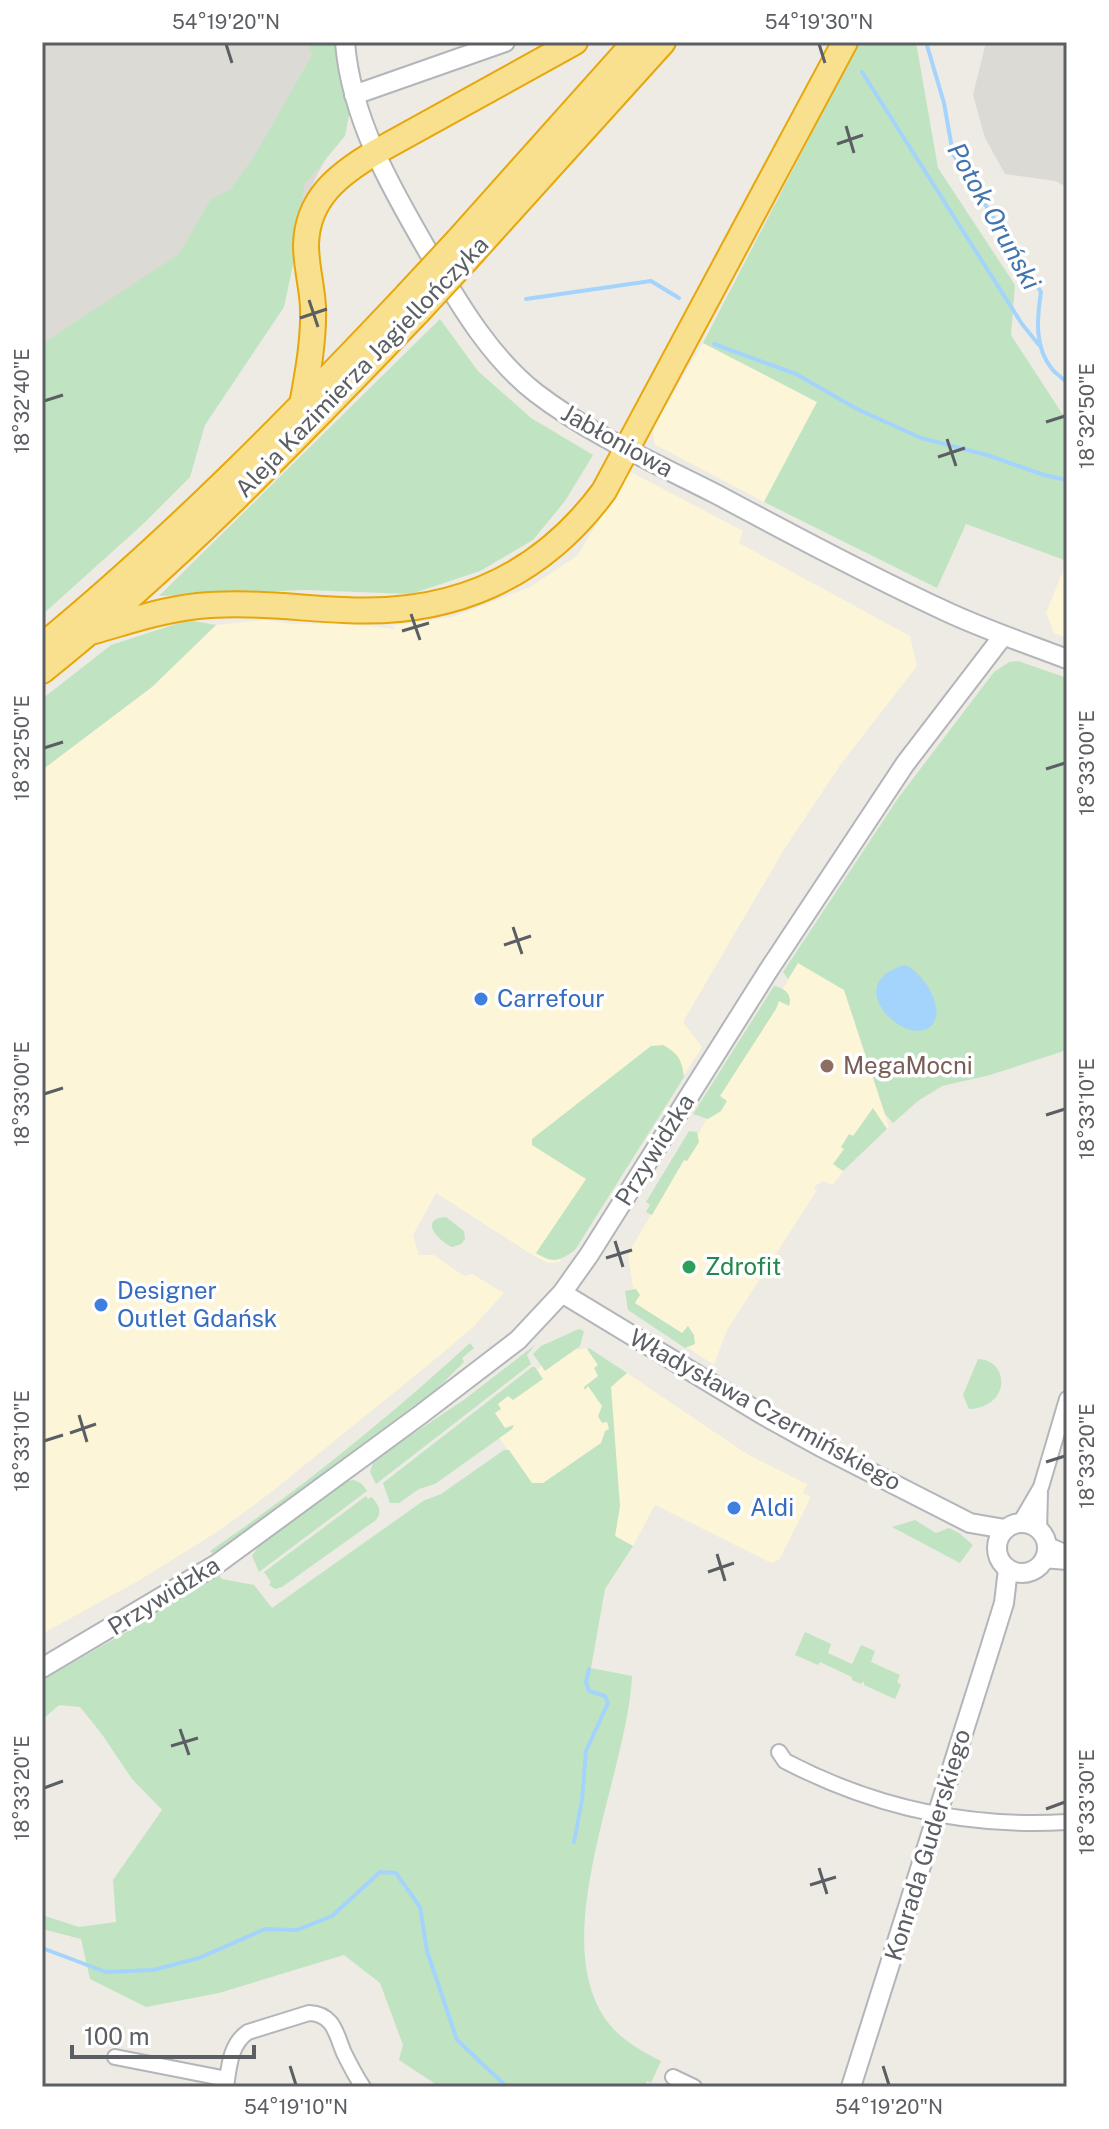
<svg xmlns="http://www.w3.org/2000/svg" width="1109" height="2129" font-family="'Public Sans',sans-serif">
<rect width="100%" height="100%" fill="#edebe3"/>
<path fill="#fcf5d8" d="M 703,343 L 817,402 L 764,502 L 654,444 L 653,427 Z
M 629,471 L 743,531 L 739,543 L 910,636 L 917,666 L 841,764 L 783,851 L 683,1022 L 702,1047 L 601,1205 L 559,1262 L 548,1263 L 534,1256 L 436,1193 L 413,1235 L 419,1255 L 434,1255 L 464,1276 L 472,1274 L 504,1293 L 473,1327 L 444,1352 L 269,1494 L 217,1532 L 138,1581 L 42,1634 L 42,770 L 152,687 L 216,625 L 264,620 L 292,624 L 343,623 L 395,629 L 393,625 L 452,617 L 530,587 L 577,556 Z
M 1067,561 L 1067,638 L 1054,633 L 1046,613 Z
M 798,963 L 844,990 L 889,1127 L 849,1163 L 833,1185 L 823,1181 L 815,1186 L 814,1189 L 817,1190 L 727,1330 L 714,1365 L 637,1314 L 628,1254 Z
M 589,1348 L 612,1386 L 627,1373 L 747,1454 L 807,1484 L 803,1493 L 811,1497 L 779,1560 L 771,1563 L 655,1505 L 633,1546 L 615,1536 L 620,1506 L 539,1494 L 484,1416 L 558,1352 Z"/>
<path fill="#dcdad5" d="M 42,42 L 313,42 L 346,124 L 318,173 L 249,324 L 42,582 Z
M 986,42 L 1067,42 L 1067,187 L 1055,181 L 1005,174 L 985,138 L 973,95 Z"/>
<path fill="#c0e4c1" d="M 308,42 L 336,42 L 350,110 L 345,136 L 304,185 L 297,246 L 284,307 L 205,425 L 190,477 L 142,525 L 42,615 L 42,344 L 179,254 L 211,199 L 230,190 L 255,155 L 312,55 Z
M 859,42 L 916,42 L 938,168 L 1015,285 L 1011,335 L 1067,421 L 1067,561 L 966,524 L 937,588 L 764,502 L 817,402 L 703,343 Z
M 440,319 L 478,371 L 531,418 L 593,455 L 565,501 L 533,540 L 480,571 L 411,594 L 305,590 L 159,596 Z
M 188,620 L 216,625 L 152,687 L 42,770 L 42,699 L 111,645 Z
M 1018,661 L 1067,678 L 1067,1050 L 990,1075 L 942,1086 L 918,1101 L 893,1123 L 885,1114 L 844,990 L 798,963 L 788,979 L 783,972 L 899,797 L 994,672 L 1009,662 Z
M 774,986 C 785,988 793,995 789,1006 L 779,1001 L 776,1009 L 720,1096 L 727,1101 L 721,1111 L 708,1119 L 693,1114 Z
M 663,1045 C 678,1053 682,1060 684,1077 L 575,1250 C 560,1261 553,1264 536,1253 L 586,1179 L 532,1145 L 532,1139 L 651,1046 Z
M 873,1108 L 887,1129 L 843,1171 L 833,1164 L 844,1149 L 841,1147 L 849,1134 L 853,1136 Z
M 689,1131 L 697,1132 L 699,1142 L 687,1161 L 684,1160 L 652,1215 L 646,1212 L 650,1205 L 646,1202 Z
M 446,1217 L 464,1231 L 465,1239 L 461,1244 L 452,1247 C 438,1241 418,1219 446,1217 Z
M 636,1289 L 640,1295 L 635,1303 L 682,1333 L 688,1326 L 694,1335 L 695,1344 L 685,1348 L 628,1310 L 625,1291 Z
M 579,1329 L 584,1331 L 580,1346 L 545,1371 L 533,1354 L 541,1346 Z
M 470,1343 L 474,1348 L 462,1358 L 464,1362 L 438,1388 L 213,1554 L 210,1551 C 302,1488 388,1418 470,1343 Z
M 535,1345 L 527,1355 L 531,1364 L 376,1484 L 370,1472 L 374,1460 L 465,1399 Z
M 589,1348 L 627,1373 L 611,1387 L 620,1506 L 615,1536 L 633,1546 L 605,1589 L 591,1668 L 632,1676 C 628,1771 548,1932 604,2017 C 618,2038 639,2050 661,2061 L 651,2083 L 647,2081 L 645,2087 L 440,2087 L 399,2060 L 403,2045 L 380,1983 L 344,1955 L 219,1993 L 146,2007 L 90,1979 L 81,1939 L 42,1929 L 42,1915 L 79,1927 L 116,1922 L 113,1880 L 162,1810 L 132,1779 L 101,1733 L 80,1707 L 59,1705 L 42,1720 L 42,1680 L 130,1630 L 218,1574 L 222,1579 L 254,1585 L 272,1608 L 423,1501 L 441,1494 L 504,1450 L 509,1450 L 532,1483 L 543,1483 L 601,1443 L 605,1431 L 609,1429 L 607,1422 L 602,1423 L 598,1416 L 602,1406 L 588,1386 L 585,1390 L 584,1387 L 598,1376 L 594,1368 L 598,1365 L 587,1349 Z
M 978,1359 C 1010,1360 1011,1407 969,1409 L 963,1395 Z
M 532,1367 L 535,1367 L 543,1379 L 513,1400 L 508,1396 L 498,1404 L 501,1409 L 495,1413 L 505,1428 L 514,1425 L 512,1429 L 435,1484 L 419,1489 L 399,1503 L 390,1503 L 383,1483 Z
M 354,1480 L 362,1484 L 367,1491 L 259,1572 L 252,1556 L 258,1547 L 346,1481 Z
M 366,1496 L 368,1499 L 372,1497 C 378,1505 383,1510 376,1520 L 282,1587 L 275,1589 L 269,1585 L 271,1582 L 264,1572 Z
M 915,1520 L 936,1533 L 949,1528 L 959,1533 L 973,1545 L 960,1563 L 892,1527 Z
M 805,1632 L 831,1644 L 828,1653 L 852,1664 L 861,1645 L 875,1651 L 871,1662 L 900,1675 L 897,1682 L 901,1685 L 895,1699 L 864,1685 L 864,1681 L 861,1684 L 852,1680 L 852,1677 L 820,1662 L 818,1665 L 795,1655 Z"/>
<path fill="#a4d4fb" d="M 905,965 C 922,971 948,1010 931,1026 C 906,1049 838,983 905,965 Z"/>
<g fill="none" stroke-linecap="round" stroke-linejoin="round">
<path stroke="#a4d4fb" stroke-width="4" d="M 926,42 L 944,103 L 953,154 L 1041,292 C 1037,318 1034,347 1052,369 C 1056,374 1063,378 1067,383
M 862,72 L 1022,324 L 1039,345
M 526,299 L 651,281 L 679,298
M 714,344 L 796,374 L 857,409 L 921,438 L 987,455 L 1044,475 L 1067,480
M 574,1842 L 582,1800 L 586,1751 L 608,1703 L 605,1696 L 589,1691 L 586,1682 L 589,1669
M 42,1948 L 106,1972 L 153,1970 L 199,1958 L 265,1929 L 297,1930 L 332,1916 L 380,1872 L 396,1873 L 420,1907 L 427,1951 L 457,2040 L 507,2087"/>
<g stroke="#b3b5b9" stroke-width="18">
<path id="street" d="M 1020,1523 L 1041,1487 L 1067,1399
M 1039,1531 L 1040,1492
M 1046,1544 L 1067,1553
M 1043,1560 L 1067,1562
M 779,1752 L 785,1761 C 873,1807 968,1828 1067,1822
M 115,2057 L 227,2079
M 673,2077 L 694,2087
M 226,2087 C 229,2067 230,2044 248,2032 L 309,2013 C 334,2014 336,2034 344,2053 C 350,2065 356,2077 363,2087"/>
</g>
<g stroke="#b2b5ba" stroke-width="22">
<path id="secondary" d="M 345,42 C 351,121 394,193 433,260 C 461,307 492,359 536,393 C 591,435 655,463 716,494 C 791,534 866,574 943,610 C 983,629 1025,643 1067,659
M 354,95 L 505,42
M 562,1293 L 765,1416 L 819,1446 L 970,1523 L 1005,1529
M997 1548a25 25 0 1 1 50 0a25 25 0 1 1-50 0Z
M 42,1668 L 217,1564 L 420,1415 L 518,1340 L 562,1293 L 589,1255 L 768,971 L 905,764 L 1003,636
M 851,2087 L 990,1648 L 1004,1603 L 1008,1569"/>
</g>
<g stroke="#e7a609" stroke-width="28">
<path id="highway" d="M 458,240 L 635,42
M 467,259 L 663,42
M 302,405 C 308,372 314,340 313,307 C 312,286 306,266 306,245 C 307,198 339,174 376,152 L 575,42
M 91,632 C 126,622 161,610 198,606 C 246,601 296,608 344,610 C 451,616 540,578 604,491 L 845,42
M 42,646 C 172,539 291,418 407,295
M 42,671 C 178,563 298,437 418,312"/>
</g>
<use href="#street" stroke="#fff" stroke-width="14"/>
<use href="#secondary" stroke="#fff" stroke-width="18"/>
<use href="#highway" stroke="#f8e08e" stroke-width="24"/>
<g stroke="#e7a609" stroke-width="28" stroke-linecap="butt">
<path id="highway-bridge" d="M 407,295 L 458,240
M 418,312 L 467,259"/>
</g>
<use href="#highway-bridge" stroke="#f8e08e" stroke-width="24"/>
</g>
<path fill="none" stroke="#5b5e63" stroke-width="3" d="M 226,44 L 232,63M 819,44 L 825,63M 846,126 L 854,153M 837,144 L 863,135M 309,300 L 318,327M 300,318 L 327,309M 44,401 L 63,395M 1046,422 L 1065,416M 947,439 L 956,466M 938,457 L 965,448M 411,614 L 420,640M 402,631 L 429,623M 44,748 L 63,742M 1046,769 L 1065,763M 513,927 L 522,954M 504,945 L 531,936M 44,1094 L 63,1088M 1046,1115 L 1065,1109M 615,1241 L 623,1267M 606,1258 L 632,1250M 79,1415 L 87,1442M 70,1433 L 96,1424M 44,1441 L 63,1435M 1046,1462 L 1065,1456M 717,1554 L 725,1581M 708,1572 L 734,1563M 180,1729 L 189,1755M 171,1746 L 198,1738M 44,1788 L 63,1781M 1046,1809 L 1065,1802M 819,1868 L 827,1894M 810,1885 L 836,1877M 290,2066 L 296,2085M 883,2066 L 889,2085"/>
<g fill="#3f7fe0" stroke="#fff" stroke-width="3">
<circle cx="481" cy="999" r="8"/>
<circle cx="101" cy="1305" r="8"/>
<circle cx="734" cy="1508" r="8"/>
</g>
<circle fill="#8d6e63" stroke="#fff" stroke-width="3" cx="827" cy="1066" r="8"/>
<circle fill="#2e9e5b" stroke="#fff" stroke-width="3" cx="689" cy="1267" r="8"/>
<g text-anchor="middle" stroke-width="7" stroke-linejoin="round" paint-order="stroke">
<g font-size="24" fill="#5b5e63" stroke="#fff">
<text transform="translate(362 367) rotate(-46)" y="8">Aleja Kazimierza Jagiellończyka</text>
<text transform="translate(617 441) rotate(29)" y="8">Jabłoniowa</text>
<text transform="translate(655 1150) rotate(-58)" y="8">Przywidzka</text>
<text transform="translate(765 1410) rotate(29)" y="8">Władysława Czermińskiego</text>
<text transform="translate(164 1596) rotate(-32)" y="8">Przywidzka</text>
<text transform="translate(928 1845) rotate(-73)" y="8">Konrada Guderskiego</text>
</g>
<g font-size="24" fill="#366cbe" stroke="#fff" text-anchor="start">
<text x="497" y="1007">Carrefour</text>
<text x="117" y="1299">Designer<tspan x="117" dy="28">Outlet Gdańsk</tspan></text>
<text x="750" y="1516">Aldi</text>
</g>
<g font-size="24" fill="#785e54" stroke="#fff" text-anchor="start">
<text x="843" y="1074">MegaMocni</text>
</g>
<g font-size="24" fill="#27864d" stroke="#fff" text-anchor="start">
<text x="705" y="1275">Zdrofit</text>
</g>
<g font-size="26" font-style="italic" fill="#4274ad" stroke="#fff">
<text transform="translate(994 216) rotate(61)" y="9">Potok Oruński</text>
</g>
</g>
<rect width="1109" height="2129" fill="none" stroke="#ffffff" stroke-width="88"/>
<path d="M72 2045v12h182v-12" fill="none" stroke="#5b5e63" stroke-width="4"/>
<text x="84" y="2045" font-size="24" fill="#5b5e63" stroke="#ffffff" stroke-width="6" paint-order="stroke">100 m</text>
<rect x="44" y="44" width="1021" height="2041" fill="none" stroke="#5b5e63" stroke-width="3"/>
<g font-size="20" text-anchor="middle" fill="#5b5e63">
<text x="226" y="29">54°19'20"N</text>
<text x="819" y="29">54°19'30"N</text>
<text transform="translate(22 401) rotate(-90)" y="7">18°32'40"E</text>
<text transform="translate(1087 416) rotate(-90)" y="7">18°32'50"E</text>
<text transform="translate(22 748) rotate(-90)" y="7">18°32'50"E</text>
<text transform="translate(1087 763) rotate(-90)" y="7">18°33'00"E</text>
<text transform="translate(22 1094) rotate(-90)" y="7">18°33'00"E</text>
<text transform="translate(1087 1109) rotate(-90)" y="7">18°33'10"E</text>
<text transform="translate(22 1441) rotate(-90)" y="7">18°33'10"E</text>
<text transform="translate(1087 1456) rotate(-90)" y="7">18°33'20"E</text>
<text transform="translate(22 1788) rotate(-90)" y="7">18°33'20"E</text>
<text transform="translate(1087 1802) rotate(-90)" y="7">18°33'30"E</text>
<text x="296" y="2114">54°19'10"N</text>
<text x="889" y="2114">54°19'20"N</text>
</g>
</svg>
